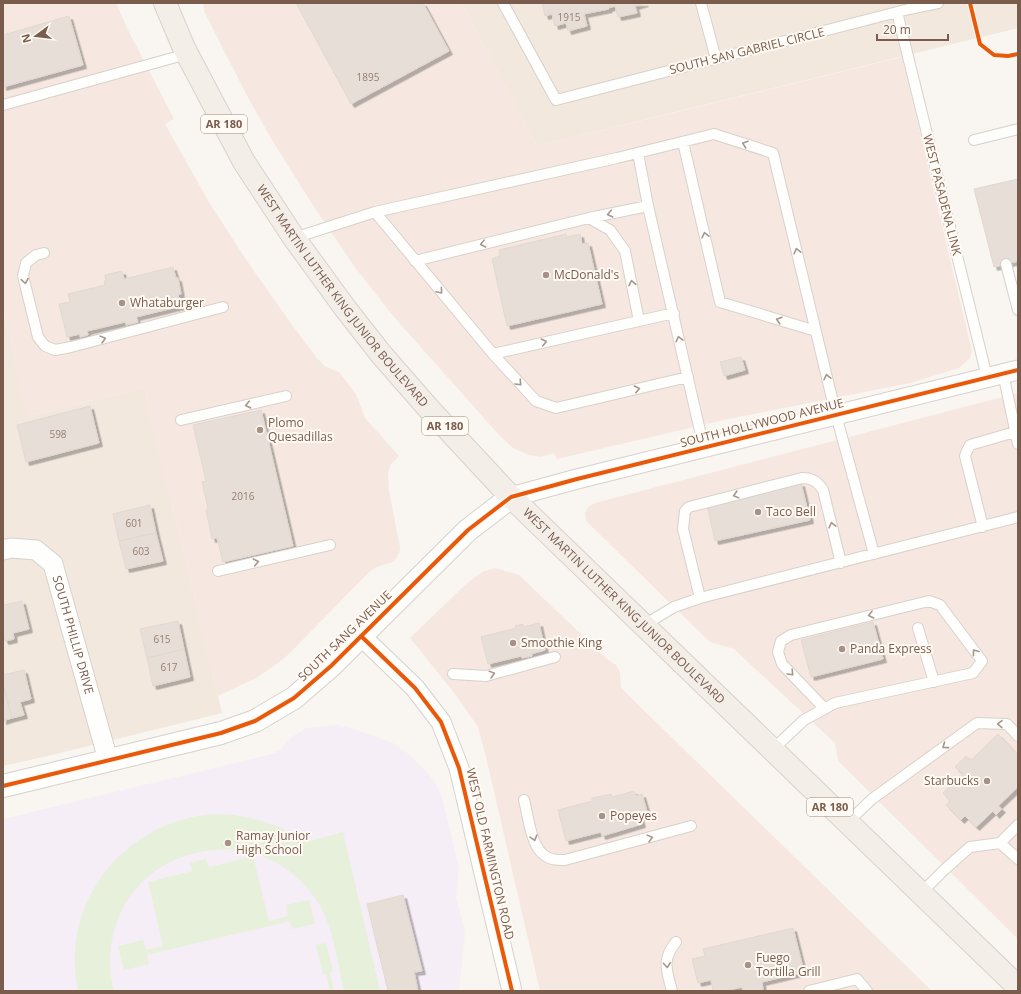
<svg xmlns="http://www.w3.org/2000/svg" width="1021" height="994" font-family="'Open Sans',sans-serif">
<defs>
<filter id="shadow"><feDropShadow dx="3.5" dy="3.5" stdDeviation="0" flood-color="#0004"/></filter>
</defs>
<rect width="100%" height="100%" fill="#f9f5f0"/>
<path fill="#f2e8de" d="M 462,3 L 1018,3 L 1018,28 L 537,146 Z
M 3,311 L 28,416 L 144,388 L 222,713 L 56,754 L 3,766 Z"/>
<path fill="#f6e8e1" d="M 3,3 L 116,3 L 128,30 L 174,119 L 165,124 L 210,204 L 247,261 L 290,322 L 316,357 L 326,367 L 339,372 L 356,394 L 365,418 L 399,456 L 391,464 L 388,472 L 389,491 L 400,547 L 400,551 L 397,557 L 393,562 L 377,567 L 370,571 L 289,654 L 274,666 L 256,678 L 218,696 L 144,388 L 28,416 L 3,311 Z
M 203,3 L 462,3 L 537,146 L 902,57 L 972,351 L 970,358 L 959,368 L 910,383 L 728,419 L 557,459 L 554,453 L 541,457 L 529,455 L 513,448 L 499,435 L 394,317 L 354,266 L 314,207 L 272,140 L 246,94 L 204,11 Z
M 1018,393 L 1018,939 L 838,761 L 835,743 L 734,649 L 710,642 L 586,521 L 585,513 L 588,507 L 595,503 Z
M 495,568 L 519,575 L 607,659 L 616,665 L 620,672 L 621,688 L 932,991 L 540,991 L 487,761 L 478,727 L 455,694 L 410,638 L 466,584 L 482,572 Z"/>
<path fill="#f6eef6" d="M 337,725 L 354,729 L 393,743 L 411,756 L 426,771 L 435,782 L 442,797 L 459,868 L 456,897 L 465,932 L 459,991 L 3,991 L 3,819 L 272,754 L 280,750 L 292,737 L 306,728 Z"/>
<path fill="#e7f0db" d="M 213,814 C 249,814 276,823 307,842 L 343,832 L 380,991 L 344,991 C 338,965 333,926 319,904 C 290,859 244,840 192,854 C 163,861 139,880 124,906 C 115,924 109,944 110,964 C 110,974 112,982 114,991 L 78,991 C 59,903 124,821 213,814 Z
M 253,856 L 269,921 L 288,916 L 286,905 L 309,900 L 315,924 L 292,929 L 290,921 L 147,955 L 149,964 L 124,970 L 118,946 L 143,940 L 146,950 L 163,946 L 148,882 L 192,871 L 190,863 L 206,859 L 209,867 Z
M 326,943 L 333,972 L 330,973 L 334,991 L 330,991 L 326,974 L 323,974 L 316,945 Z"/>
<path fill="#e6ded7" stroke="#e2d8d2" filter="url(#shadow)" d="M 296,3 L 423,3 L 449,51 L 351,104 Z
M 542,3 L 645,3 L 635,6 L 637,13 L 618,17 L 615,6 L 608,8 L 609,9 L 584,14 L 587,26 L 568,31 L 566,23 L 555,26 L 552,14 L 545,16 Z
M 69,16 L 83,65 L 3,87 L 3,35 Z
M 1018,179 L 1018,261 L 994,267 L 974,189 Z
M 566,234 L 567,237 L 580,234 L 582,244 L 588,243 L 602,304 L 507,326 L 492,259 L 500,256 L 499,250 Z
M 173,267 L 176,278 L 178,278 L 181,294 L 178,295 L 181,306 L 136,317 L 138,322 L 126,325 L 125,322 L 87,331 L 88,335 L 80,337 L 80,334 L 67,337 L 59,304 L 70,302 L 68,294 L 105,285 L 104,281 L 106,281 L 105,275 L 122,271 L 124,279 Z
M 741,357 L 745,370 L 724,376 L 720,362 Z
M 90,406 L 99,443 L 26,462 L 17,425 Z
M 261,410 L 293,546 L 223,562 L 217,538 L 212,539 L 206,510 L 208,509 L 202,482 L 206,481 L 193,425 Z
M 801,483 L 810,520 L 715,541 L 707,505 Z
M 150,505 L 156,533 L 119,541 L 113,514 Z
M 156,533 L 163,561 L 126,569 L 119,541 Z
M 22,601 L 29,629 L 13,633 L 14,639 L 5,641 L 3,635 L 3,602 L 5,605 Z
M 178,621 L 184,649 L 147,658 L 140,629 Z
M 873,622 L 883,659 L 811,677 L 801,640 Z
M 539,623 L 545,650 L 531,654 L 532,656 L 522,658 L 521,656 L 488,664 L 481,637 L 516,628 L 515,626 L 523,624 L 523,627 Z
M 184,649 L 190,677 L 153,686 L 147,658 Z
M 24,670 L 31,699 L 20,702 L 24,715 L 12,718 L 3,684 L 3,675 Z
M 3,684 L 12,718 L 3,721 Z
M 998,734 L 1018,755 L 1018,787 L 998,806 L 1002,809 L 996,815 L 993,811 L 976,827 L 965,816 L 961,820 L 946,805 L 950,801 L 943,793 L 963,774 L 955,767 L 966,756 L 968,759 L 970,758 L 971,760 Z
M 634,791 L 636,796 L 642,794 L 648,815 L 640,817 L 642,824 L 602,836 L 601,832 L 566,841 L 558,810 L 592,801 L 592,798 L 611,794 L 612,797 Z
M 403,895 L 422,971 L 414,972 L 418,991 L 388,991 L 367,904 Z
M 793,928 L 804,972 L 762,982 L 763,990 L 758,991 L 743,991 L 742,987 L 725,991 L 713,991 L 711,980 L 698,983 L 692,959 L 705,956 L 703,949 Z"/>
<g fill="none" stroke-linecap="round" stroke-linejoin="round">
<g stroke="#d7d1cb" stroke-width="12">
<path id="service" d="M 503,3 L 556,100 L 909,9 L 938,3
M 701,3 L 716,59
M 897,12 L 987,377
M 3,105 L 187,54
M 974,140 L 1018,129
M 683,142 L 720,302 L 816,331
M 638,153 L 648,206 L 704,448
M 375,212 L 493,354 L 536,401 L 556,408 L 688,377
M 589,218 L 610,230 L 625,251 L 639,321
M 294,238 L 375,212 L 617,158 L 714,134 L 773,153 L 836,415 L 874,554
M 44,253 L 36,255 L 26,263 L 23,276 L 38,337 L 45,346 L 55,350 L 71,347 L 223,307
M 415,261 L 589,218 L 648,206
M 1006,264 L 1018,310
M 493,354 L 674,313
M 1003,373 L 1018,444
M 181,420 L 286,396
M 983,527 L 965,456 L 967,451 L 970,445 L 1015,432
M 218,571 L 330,545
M 700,598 L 683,529 L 685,511 L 689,507 L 802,478 C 812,478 817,481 823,490 L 841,563
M 644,625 L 674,607 L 700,598 L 1018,517
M 918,628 L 934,682
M 453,674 L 486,676 L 555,657
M 772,750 L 804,720 L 835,703 L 973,673 L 982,661 L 940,605 L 929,601 L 791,635 L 781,641 L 778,652 L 782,664 L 824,708
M 524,800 C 528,815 531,846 544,855 C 550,860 557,860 565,860 L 691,826
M 847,823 L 872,799 L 977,723 L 1007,724 L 1018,736
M 1000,843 L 1018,859
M 920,894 L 944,870 L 970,847 L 1000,843 L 1018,825
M 672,991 C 667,971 661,960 676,942
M 809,991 L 857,979 L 867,991"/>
</g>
<g stroke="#d7d1cb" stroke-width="21">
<g id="minor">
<path d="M 511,497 L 577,479 L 1018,370"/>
<path id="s1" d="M 3,550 L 11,548 L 36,550 L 53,564 L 108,760"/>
<path d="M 361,636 L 415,688 L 441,722 L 459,768 L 512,991"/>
</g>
</g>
<g stroke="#d7d1cb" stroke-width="24">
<path id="tertiary" d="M 3,786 L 221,733 L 255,721 L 294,698 L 331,666 L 468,530 L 511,497"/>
</g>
<g stroke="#dad1cc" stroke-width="24">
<g id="primary">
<path id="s2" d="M 165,3 L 184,48 L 244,162 L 294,238 L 345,308 L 381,354 L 429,409 L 511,497 L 1018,987"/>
</g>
</g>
<use href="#service" stroke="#fefefd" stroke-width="10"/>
<use href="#minor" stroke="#fefefd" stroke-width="19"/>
<use href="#tertiary" stroke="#fefefd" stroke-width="22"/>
<use href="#primary" stroke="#f3eee8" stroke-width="22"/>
<g stroke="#fffaf3" stroke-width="6">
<path id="cycleway" d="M 970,3 L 980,44 L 994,55 L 1008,56 L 1018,54
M 361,636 L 415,688 L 441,722 L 459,768 L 512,991
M 3,786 L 221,733 L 255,721 L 294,698 L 331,666 L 468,530 L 511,497 L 577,479 L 1018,370"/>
</g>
<use href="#cycleway" stroke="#e8590c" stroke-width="4"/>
</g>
<defs><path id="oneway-chevron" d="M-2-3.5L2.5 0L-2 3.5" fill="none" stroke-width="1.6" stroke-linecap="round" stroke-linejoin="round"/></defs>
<g stroke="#a8958b">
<use href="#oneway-chevron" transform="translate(745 144) rotate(-161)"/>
<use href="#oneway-chevron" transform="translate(610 214) rotate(168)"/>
<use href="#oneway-chevron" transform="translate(705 235) rotate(-103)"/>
<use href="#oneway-chevron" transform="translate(483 244) rotate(166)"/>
<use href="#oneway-chevron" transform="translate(797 251) rotate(-104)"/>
<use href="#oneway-chevron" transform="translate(25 281) rotate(81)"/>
<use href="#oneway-chevron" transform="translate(632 283) rotate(-101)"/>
<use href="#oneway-chevron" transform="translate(440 291) rotate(50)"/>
<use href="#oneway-chevron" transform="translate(779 320) rotate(-163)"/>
<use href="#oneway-chevron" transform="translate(103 339) rotate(-15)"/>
<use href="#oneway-chevron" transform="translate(679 339) rotate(-103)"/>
<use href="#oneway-chevron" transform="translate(544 342) rotate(-13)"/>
<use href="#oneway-chevron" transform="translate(827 377) rotate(-103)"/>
<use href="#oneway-chevron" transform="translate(519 383) rotate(47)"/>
<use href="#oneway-chevron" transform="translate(637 389) rotate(-13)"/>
<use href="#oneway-chevron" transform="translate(248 405) rotate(167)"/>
<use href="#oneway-chevron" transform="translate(736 495) rotate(165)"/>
<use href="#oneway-chevron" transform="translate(832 525) rotate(-104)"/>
<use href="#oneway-chevron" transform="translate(256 562) rotate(-13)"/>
<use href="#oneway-chevron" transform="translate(871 615) rotate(166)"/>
<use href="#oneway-chevron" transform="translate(975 652) rotate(-127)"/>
<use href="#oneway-chevron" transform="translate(791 673) rotate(47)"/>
<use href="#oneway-chevron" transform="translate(492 674) rotate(-15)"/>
<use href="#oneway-chevron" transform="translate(1000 724) rotate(-179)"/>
<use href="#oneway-chevron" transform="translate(945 746) rotate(144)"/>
<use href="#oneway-chevron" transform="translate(534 838) rotate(74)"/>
<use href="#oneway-chevron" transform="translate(650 838) rotate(-15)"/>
<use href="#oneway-chevron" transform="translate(667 965) rotate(85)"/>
</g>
<g fill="#a69286" stroke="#fffaf3" stroke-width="1.5">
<circle cx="546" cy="275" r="4"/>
<circle cx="122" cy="303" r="4"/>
<circle cx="260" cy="430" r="4"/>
<circle cx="758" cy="512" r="4"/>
<circle cx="513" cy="643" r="4"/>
<circle cx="842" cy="649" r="4"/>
<circle cx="987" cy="781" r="4"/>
<circle cx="602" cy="816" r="4"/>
<circle cx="228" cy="843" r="4"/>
<circle cx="748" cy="965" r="4"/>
</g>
<g text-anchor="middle" stroke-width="4" stroke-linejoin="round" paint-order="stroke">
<g font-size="10" fill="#977e72">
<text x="569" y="21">1915</text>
<text x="368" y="81">1895</text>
<text x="58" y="438">598</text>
<text x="243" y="500">2016</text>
<text x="134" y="527">601</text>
<text x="141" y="555">603</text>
<text x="162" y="643">615</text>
<text x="169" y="671">617</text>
</g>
<g fill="#fffaf3" stroke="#a28b7f" stroke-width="1">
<rect x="201" y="115" width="46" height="18" rx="3"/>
<rect x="422" y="417" width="46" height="18" rx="3"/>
<rect x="807" y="798" width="46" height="18" rx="3"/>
</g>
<g font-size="11" font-weight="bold" fill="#7a5c4d">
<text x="224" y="128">AR 180</text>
<text x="445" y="430">AR 180</text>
<text x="830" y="811">AR 180</text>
</g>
<g font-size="12" fill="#7a5c4d" stroke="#fffaf3">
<text transform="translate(747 51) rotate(-14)" y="4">SOUTH SAN GABRIEL CIRCLE</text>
<text transform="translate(942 195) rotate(76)" y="4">WEST PASADENA LINK</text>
<text dy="4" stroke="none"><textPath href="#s2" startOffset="344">WEST MARTIN LUTHER KING JUNIOR BOULEVARD</textPath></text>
<text transform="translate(762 423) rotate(-14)" y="4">SOUTH HOLLYWOOD AVENUE</text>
<text dy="4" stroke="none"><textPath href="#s2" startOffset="764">WEST MARTIN LUTHER KING JUNIOR BOULEVARD</textPath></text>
<text dy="4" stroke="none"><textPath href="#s1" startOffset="129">SOUTH PHILLIP DRIVE</textPath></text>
<text transform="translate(345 636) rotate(-44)" y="4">SOUTH SANG AVENUE</text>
<text transform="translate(490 854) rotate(77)" y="4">WEST OLD FARMINGTON ROAD</text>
</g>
<g font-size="12" fill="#7a5c4d" stroke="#fffaf3" text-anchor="start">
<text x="554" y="279">McDonald's</text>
<text x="130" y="307">Whataburger</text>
<text x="268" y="427">Plomo<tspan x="268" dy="14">Quesadillas</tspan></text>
<text x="766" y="516">Taco Bell</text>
<text x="521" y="647">Smoothie King</text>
<text x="850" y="653">Panda Express</text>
<text x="979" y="785" text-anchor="end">Starbucks</text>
<text x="610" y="820">Popeyes</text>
<text x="236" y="840">Ramay Junior<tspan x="236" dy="14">High School</tspan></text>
<text x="756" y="962">Fuego<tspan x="756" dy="14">Tortilla Grill</tspan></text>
</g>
</g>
<rect width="1021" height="994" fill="none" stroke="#7a5c4d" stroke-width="8"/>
<g transform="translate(36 36) rotate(255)" stroke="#fffaf3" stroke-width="3" paint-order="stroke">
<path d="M0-3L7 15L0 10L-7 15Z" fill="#7a5c4d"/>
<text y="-6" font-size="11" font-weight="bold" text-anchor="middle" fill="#7a5c4d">N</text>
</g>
<path d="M877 34v6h71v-6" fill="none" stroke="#7a5c4d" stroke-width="2"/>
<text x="883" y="34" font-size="12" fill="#7a5c4d" stroke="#fffaf3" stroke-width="3" paint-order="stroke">20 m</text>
</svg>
